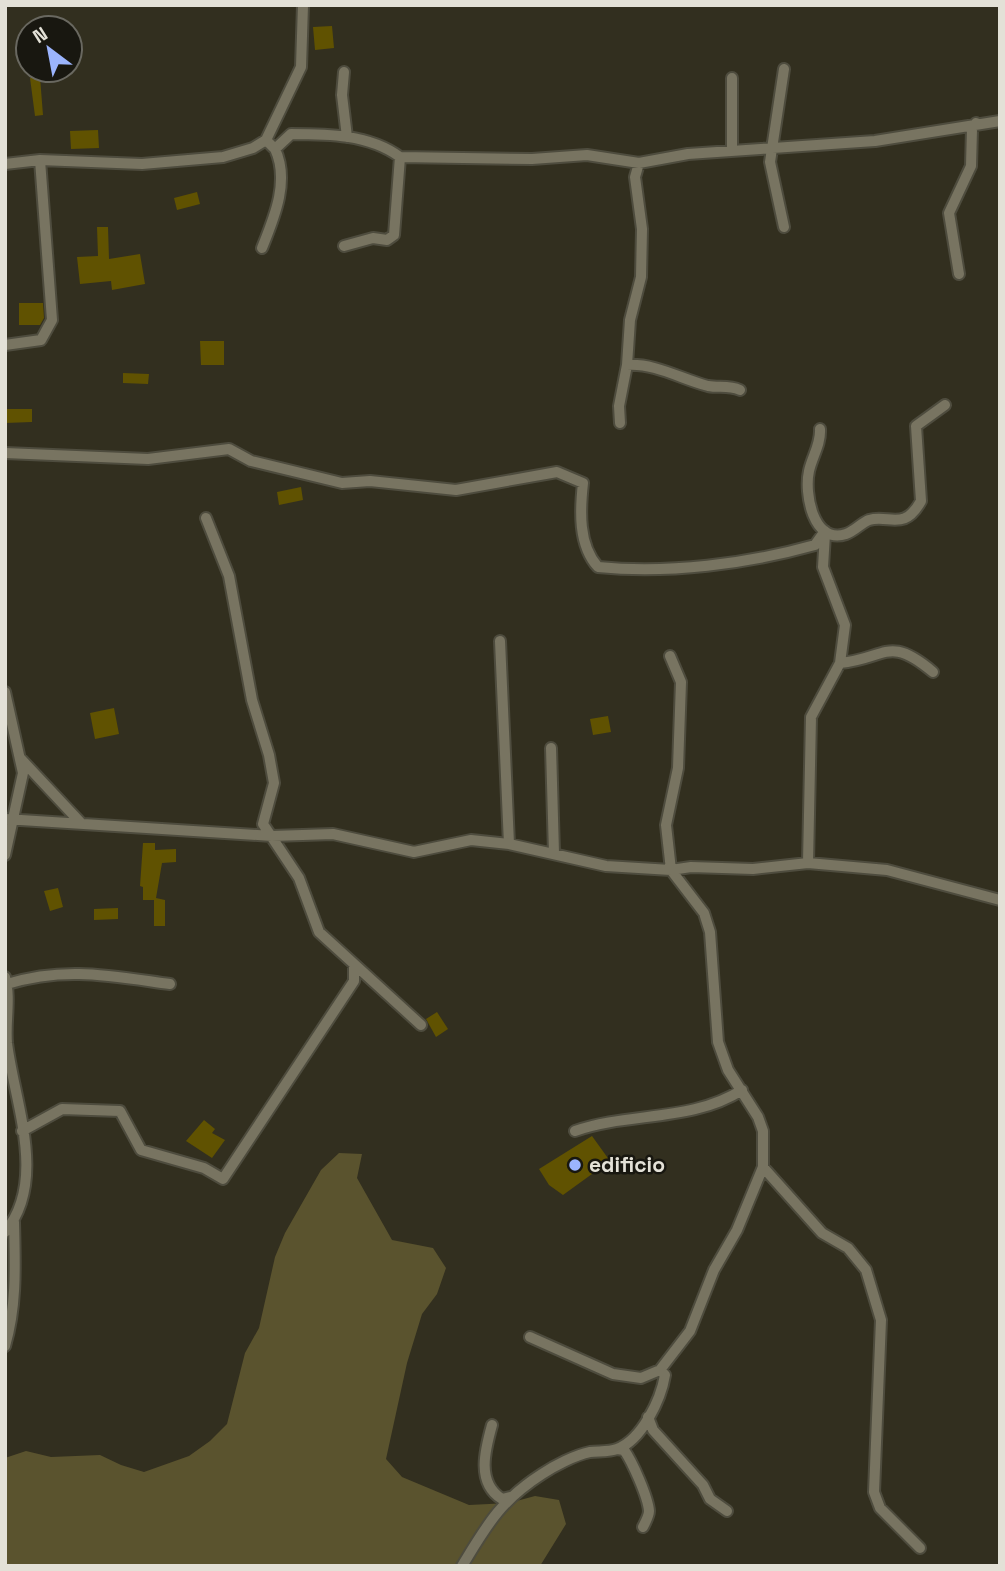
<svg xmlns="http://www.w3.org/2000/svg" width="1005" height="1571" font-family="'Space Grotesk',sans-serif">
<rect width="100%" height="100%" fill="#322f1f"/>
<path fill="#5a532e" d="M 339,1153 L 362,1154 L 357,1178 L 392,1240 L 433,1248 L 446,1268 L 437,1294 L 422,1314 L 407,1363 L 386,1459 L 402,1477 L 469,1505 L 509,1503 L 535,1496 L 559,1500 L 566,1524 L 540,1566 L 5,1566 L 5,1458 L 26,1451 L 51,1457 L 100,1455 L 121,1465 L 144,1472 L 189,1456 L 210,1441 L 227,1424 L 245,1353 L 259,1328 L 275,1257 L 285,1233 L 321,1170 Z"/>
<path fill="#605201" d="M 332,26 L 334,48 L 315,50 L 313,27 Z
M 40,77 L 43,115 L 35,116 L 30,78 Z
M 98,130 L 99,148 L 71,149 L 70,131 Z
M 197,192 L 200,204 L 177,210 L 174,198 Z
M 97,227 L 108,227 L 109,259 L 140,254 L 145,284 L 112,290 L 111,281 L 80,284 L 77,257 L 98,256 Z
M 19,303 L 43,303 L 44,318 L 40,325 L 19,325 Z
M 200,341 L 224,341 L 224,365 L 201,365 Z
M 123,373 L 149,374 L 148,384 L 123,383 Z
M 5,409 L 32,409 L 32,422 L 5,423 Z
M 301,487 L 303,500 L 279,505 L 277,492 Z
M 114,708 L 119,734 L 95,739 L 90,713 Z
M 608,716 L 611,732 L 593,735 L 590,719 Z
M 143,843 L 155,843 L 155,850 L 176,849 L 176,862 L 162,863 L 156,898 L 165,900 L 165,926 L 154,926 L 154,900 L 143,900 L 143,887 L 140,886 Z
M 58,888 L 63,907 L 50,911 L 44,891 Z
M 118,908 L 118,919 L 94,920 L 94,909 Z
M 437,1012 L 448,1029 L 436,1037 L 426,1019 Z
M 204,1120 L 215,1129 L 212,1133 L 225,1140 L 212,1158 L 186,1141 Z
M 592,1136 L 610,1161 L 563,1195 L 549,1185 L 539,1169 Z"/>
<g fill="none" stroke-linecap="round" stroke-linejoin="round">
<g stroke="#4e4c3e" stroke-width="14">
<path id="minor" d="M 344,72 L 342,95 L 347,137
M 732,78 L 732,150
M 266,140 L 275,149 L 291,134 C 327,134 369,134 400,157 L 532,159 L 587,155 L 639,163 L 688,154 L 875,141 L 1000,121
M 5,164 L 40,160 L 142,164 L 223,157 L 253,148 L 266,140 L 301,67 L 303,5
M 784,227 L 770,162 L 784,69
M 344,246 L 373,238 L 387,240 L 394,235 L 400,157
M 262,248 C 274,218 290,181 275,149
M 959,274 L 949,213 L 971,166 L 972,129 L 976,123
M 5,345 L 41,340 L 52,320 L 40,160
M 627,365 C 655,363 681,379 708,386 C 719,388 729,385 740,390
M 620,423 L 619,406 L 627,365 L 630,320 L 641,277 L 642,229 L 635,177 L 639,163
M 820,429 C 821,444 812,457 809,471 C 804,493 813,545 846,534 C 855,531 861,523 869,520 C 889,514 904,532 921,501 L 916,426 L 945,405
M 5,453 L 148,459 L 229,449 L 251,461 L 342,483 L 370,481 L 456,490 L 557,472 L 583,483 C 580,510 578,545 598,567 C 668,574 747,564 815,545 L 825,531
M 206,518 L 229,576 L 252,700 L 269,755 L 274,783 L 263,824 L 299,878 L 319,932 L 421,1025
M 500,641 L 509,844
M 840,663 C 886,659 888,634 933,672
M 5,692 L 23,773 L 5,855
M 551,748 L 554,853
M 20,758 L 80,822
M 5,819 L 272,836 L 333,834 L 414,852 L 471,840 L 509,844 L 606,866 L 671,870 L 691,867 L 753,869 L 808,863 L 887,870 L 1000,900
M 808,863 L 811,717 L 840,663 L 845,625 L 823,567 L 825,534
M 5,977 C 11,998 5,1022 7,1043 C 14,1101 48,1181 5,1232
M 7,984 C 65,966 111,976 170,984
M 22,1131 L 62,1109 L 120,1111 L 141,1150 L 204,1168 L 223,1179 L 354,981 L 354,964
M 575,1131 C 629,1112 692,1122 742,1090
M 763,1167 L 822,1233 L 848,1248 L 866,1270 L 881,1320 L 874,1492 L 880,1508 L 920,1548
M 530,1337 L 613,1374 L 641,1378 L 660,1370 L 690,1331 L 714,1270 L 737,1230 L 763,1167 L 763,1131 L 758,1117 L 728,1070 L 718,1042 L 710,932 L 704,913 L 671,870 L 666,825 L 678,768 L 681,682 L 670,656
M 5,1346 C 17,1305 15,1264 14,1222
M 648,1417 L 653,1430 L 703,1485 L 710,1499 L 727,1511
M 492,1425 C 485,1450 476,1483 502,1499 L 510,1497
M 617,1449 L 624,1450 C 632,1461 648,1497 649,1511 C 649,1516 645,1523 643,1527
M 462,1566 C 487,1525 500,1501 542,1474 C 554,1466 575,1455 590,1452 C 599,1451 609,1452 617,1449 C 642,1440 661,1399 665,1375 L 660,1370"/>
</g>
<use href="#minor" stroke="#787461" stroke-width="10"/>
</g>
<circle fill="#9bb4fd" stroke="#181710" stroke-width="2.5" cx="575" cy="1165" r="7"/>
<g text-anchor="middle" stroke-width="5" stroke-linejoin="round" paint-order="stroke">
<g font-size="21" font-weight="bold" fill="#e3e1d7" stroke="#181710" text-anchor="start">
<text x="589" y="1172">edificio</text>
</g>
</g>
<rect width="1005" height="1571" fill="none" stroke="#e3e1d7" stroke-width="14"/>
<g transform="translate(49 49) rotate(328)"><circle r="33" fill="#181710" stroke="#696860" stroke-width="2"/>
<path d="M0-5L12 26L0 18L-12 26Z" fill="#9bb4fd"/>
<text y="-10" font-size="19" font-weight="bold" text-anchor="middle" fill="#e3e1d7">N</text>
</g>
</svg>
